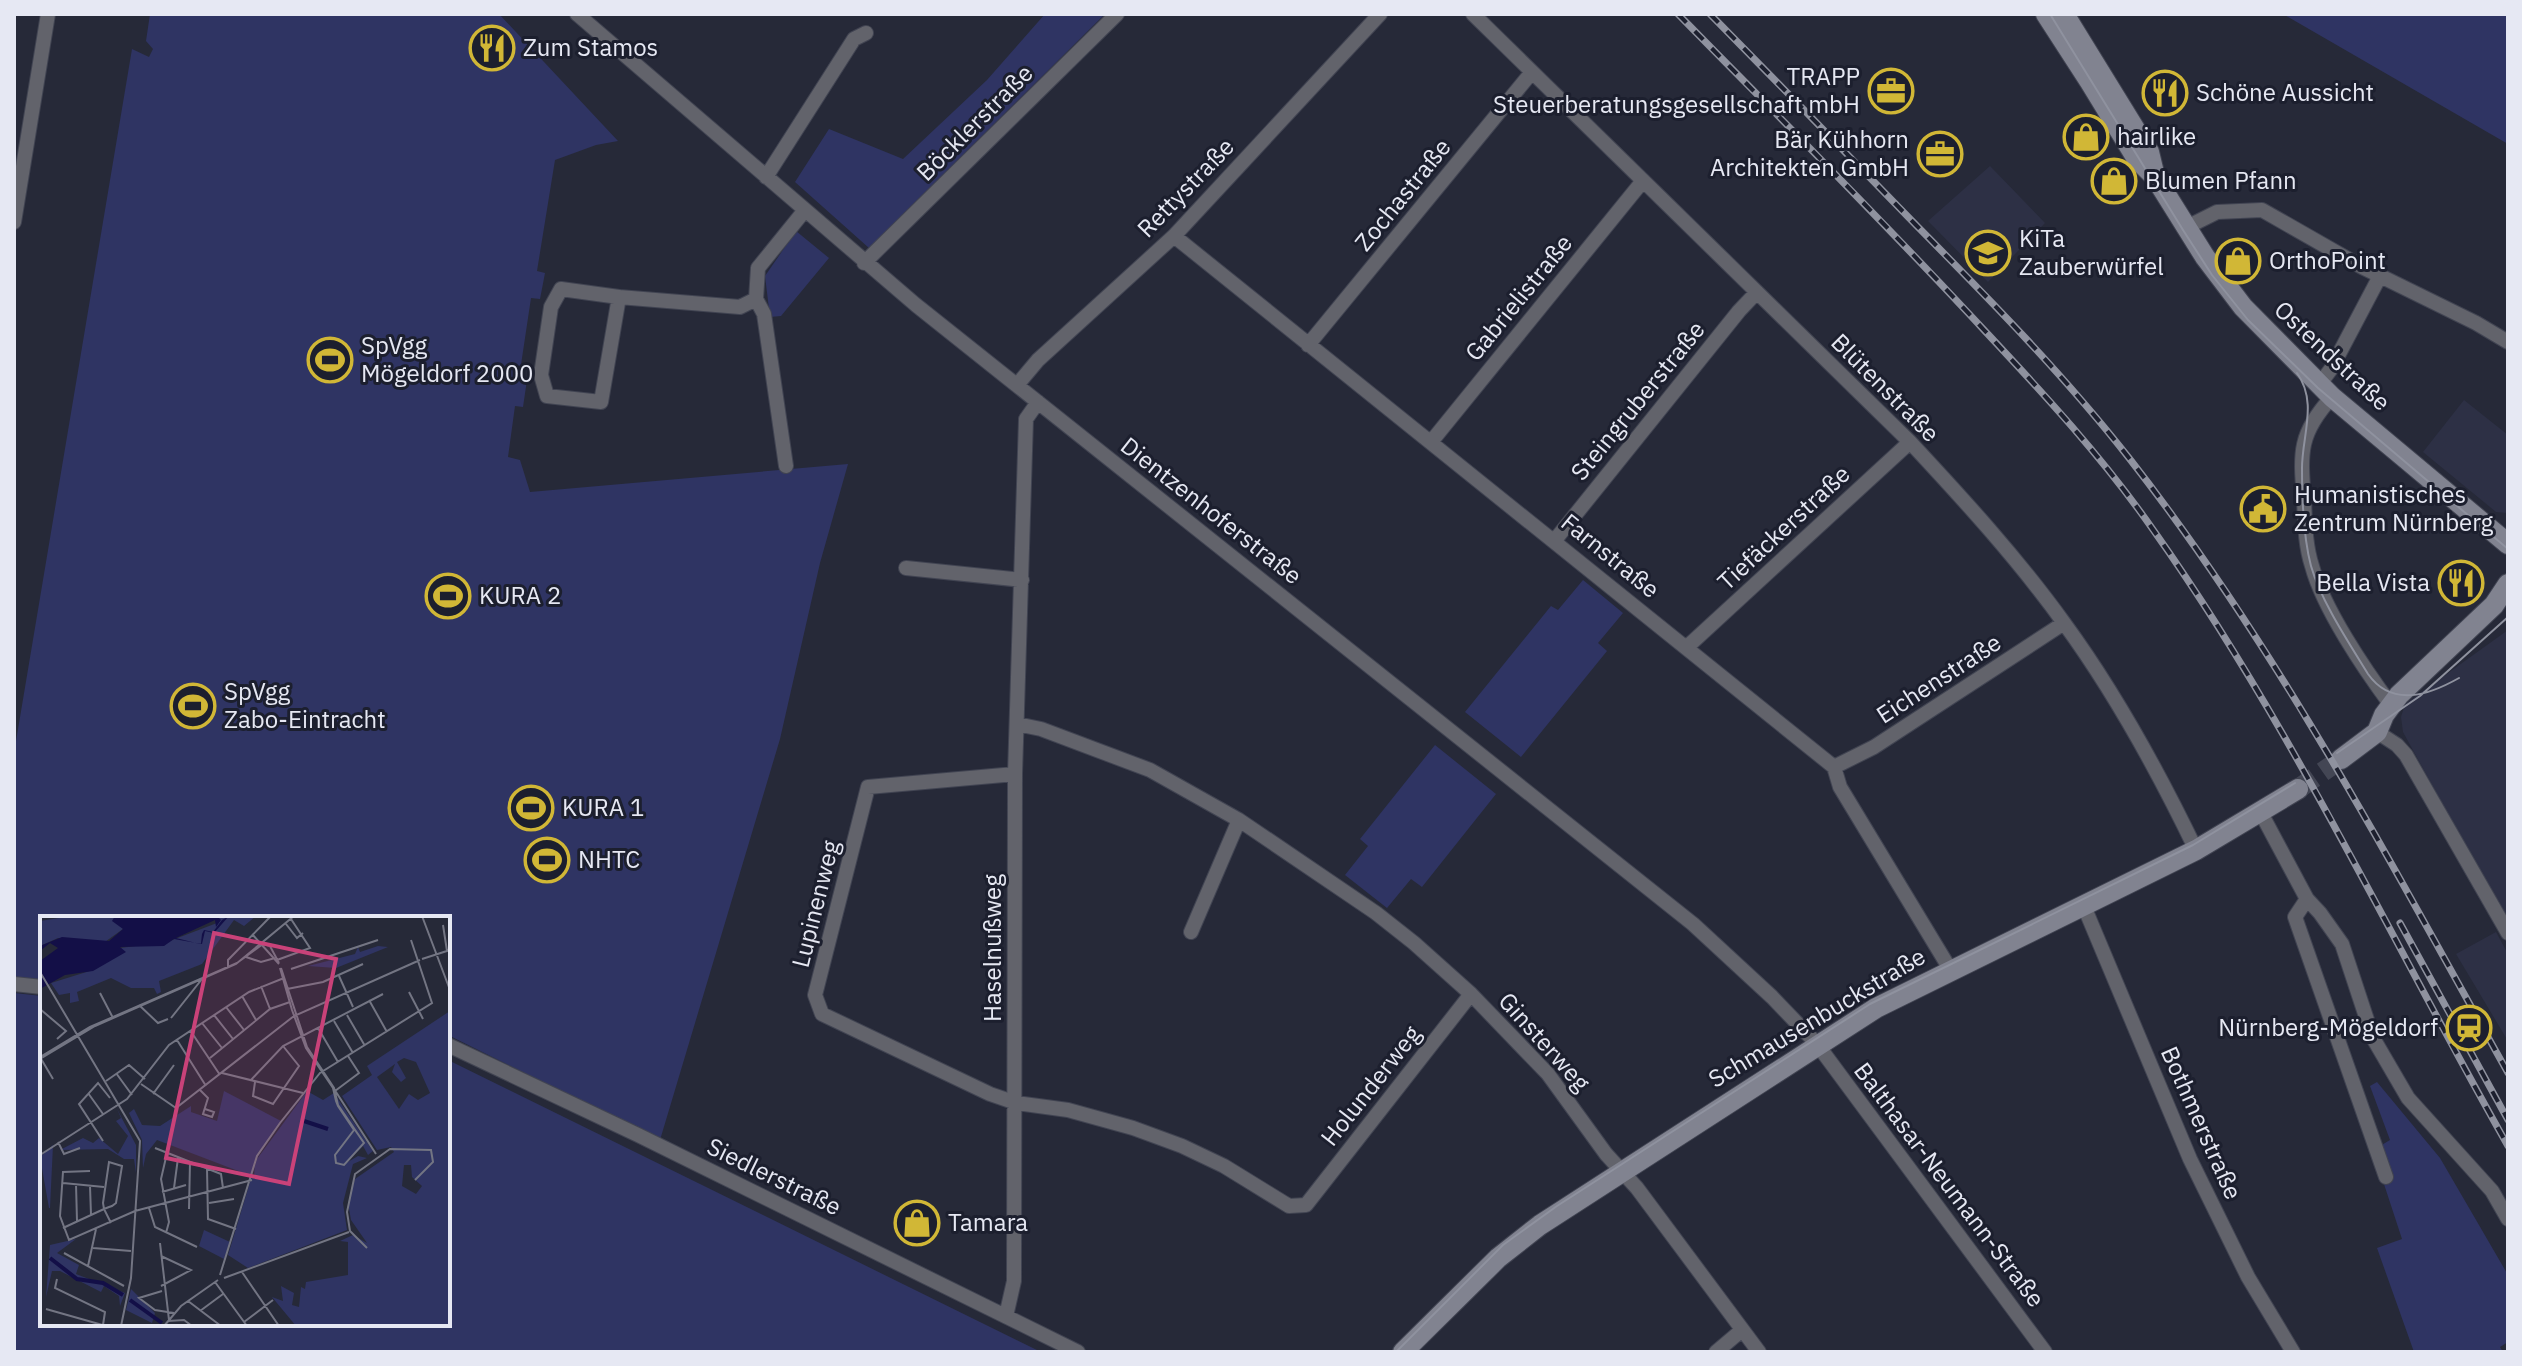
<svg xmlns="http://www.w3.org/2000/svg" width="2522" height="1366" font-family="'IBM Plex Sans',sans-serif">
<rect width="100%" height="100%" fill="#262938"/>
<path fill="#2d3045" d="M 1990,166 L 2045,223 L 1988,282 L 1928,221 Z
M 2464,400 L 2508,435 L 2508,513 L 2496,512 L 2490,507 L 2423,452 Z
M 2508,630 L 2508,923 L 2403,732 L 2401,717 L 2405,704 Z
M 2496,932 L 2508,954 L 2508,1041 L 2456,954 Z"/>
<path fill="#2f3463" d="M 150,14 L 499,14 L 618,141 L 596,145 L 555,160 L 537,271 L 545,273 L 540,299 L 531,298 L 519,378 L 527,380 L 523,407 L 515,406 L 508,457 L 520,460 L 530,492 L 848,464 L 820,563 L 780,739 L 660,1140 L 448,1035 L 448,918 L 42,918 L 42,981 L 14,979 L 14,753 L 132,49 L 149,57 L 153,49 L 146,41 Z
M 1045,14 L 1105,14 L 869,248 L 795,182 L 829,129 L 903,159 L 987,80 Z
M 2283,14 L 2508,14 L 2508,144 Z
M 796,231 L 829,258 L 781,316 L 770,317 L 765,276 Z
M 1583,580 L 1623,613 L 1598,643 L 1607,651 L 1521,757 L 1465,712 L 1551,606 L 1558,610 Z
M 1435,745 L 1496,794 L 1422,887 L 1411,879 L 1387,908 L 1345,875 L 1368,846 L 1360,839 Z
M 14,993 L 42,996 L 42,1324 L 448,1324 L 448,1060 L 1041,1352 L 14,1352 Z
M 2377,1082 L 2440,1158 L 2508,1275 L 2508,1342 L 2500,1347 L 2503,1352 L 2414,1352 L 2377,1248 L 2402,1239 L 2382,1178 L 2380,1146 L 2390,1140 L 2370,1086 Z"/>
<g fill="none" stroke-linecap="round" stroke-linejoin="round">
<path stroke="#434654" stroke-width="20" stroke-dasharray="20 10" stroke-linecap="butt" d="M 2298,789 L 2341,759"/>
<g stroke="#414452" stroke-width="16">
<path id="street" d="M 577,14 L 916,305 L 1693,924 L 1772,997 L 1817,1044 L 2045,1352
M 1473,14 L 1910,442 C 1964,500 2018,559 2064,623 C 2116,694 2158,771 2196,850
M 766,177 L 854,39 L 866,33
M 14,222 L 48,14
M 2185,228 L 2217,212 L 2262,210 L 2362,267 L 2476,323 L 2508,342
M 1174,236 L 1834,767 L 1840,787 L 1950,969
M 864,263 L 1117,14
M 619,297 L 601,402 L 547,396 L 541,375 L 551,307 L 561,289 L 619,297 L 740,307 L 756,299 L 758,268 L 805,210
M 756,299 L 764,314 L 786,466
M 1308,345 L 1532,72
M 1017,385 L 1038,360 L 1174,236 L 1380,14
M 2319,385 L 2331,369 L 2380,276
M 2332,397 C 2299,433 2300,452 2304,499 C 2305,521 2305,545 2312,566 C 2323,608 2365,670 2391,705
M 1431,442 L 1642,182
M 1555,540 L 1739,311 L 1757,292
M 906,568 L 1022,580
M 1687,647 L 1910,442
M 1017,724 L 1041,729 L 1150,770 L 1239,820 L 1376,913 L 1414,943 L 1471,994 L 1548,1074 L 1606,1154 L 1637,1188 L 1759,1352
M 2377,732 L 2397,745 L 2406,755 L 2508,933
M 1834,767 L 1874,747 L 2064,623
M 1015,774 L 868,787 L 815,995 L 822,1014 L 990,1094 L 1016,1103 L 1068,1110 L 1133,1128 L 1182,1146 L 1224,1166 L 1289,1206 L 1306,1205 L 1471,994
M 2261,813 L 2307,899 L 2295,917 L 2386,1177
M 2307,899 L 2320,913 L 2342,944 L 2373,1038 L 2408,1098 L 2492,1191 L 2508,1219
M 2083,904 L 2190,1159 L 2248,1277 L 2293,1352
M 1191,932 L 1239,820
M 14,984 L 42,987
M 448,1045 L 638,1135 L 1078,1352
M 1006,1316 L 1014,1281 L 1015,774 L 1026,419 L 1038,402
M 1716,1352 L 1742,1330"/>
</g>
<g stroke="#414452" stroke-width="22">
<path id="secondary" d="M 2046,14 L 2090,82 L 2137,159 L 2155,177 L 2205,257 L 2243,307 L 2332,397 L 2508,544
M 2064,14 L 2149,152 L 2155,177
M 2341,759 L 2377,732 L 2384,715 L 2399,695 L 2494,605 L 2508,584
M 1403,1352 L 1498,1258 L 1540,1225 L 1876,1008 L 2196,850 L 2298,789"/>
</g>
<use href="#street" stroke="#62636b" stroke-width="14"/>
<use href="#secondary" stroke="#818390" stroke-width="20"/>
<path stroke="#8f929f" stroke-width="2" d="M 2050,14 L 2183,230 L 2212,275 L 2248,320 L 2318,388 L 2508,549
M 2297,373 C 2318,402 2302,436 2302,468 C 2302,499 2303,536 2311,566 C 2321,601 2349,643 2368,674 C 2392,708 2429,695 2459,678
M 2337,753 L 2420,696 L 2508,617
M 1396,1352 L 1503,1245 L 1557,1206 L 1870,1004 L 2193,845 L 2295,783"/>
<g stroke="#8f929f" stroke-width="7">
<path id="rail" d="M 1678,14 C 1781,119 1885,223 1984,330 C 2044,394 2104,459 2154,531 C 2291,724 2391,940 2508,1146
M 1710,14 C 1779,84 1848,155 1916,225 C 1990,300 2064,375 2129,458 C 2277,647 2391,863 2508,1073
M 2400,923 L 2508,1120"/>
</g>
<use href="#rail" stroke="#1c1f2e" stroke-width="4" stroke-dasharray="12" stroke-linecap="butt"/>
</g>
<defs>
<g id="restaurant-ring" transform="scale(2.3)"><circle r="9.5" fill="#1c1f2e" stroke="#d1b736" stroke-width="1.5"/><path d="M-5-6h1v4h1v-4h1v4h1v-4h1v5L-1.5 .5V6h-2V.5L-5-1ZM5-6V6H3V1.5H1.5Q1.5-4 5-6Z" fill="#d1b736"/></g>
<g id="office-ring" transform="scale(2.3)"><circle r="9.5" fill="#1c1f2e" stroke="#d1b736" stroke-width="1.5"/><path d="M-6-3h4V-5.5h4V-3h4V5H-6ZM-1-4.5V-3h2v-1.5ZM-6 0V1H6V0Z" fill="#d1b736"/></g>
<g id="shop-ring" transform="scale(2.3)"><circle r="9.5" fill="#1c1f2e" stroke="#d1b736" stroke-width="1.5"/><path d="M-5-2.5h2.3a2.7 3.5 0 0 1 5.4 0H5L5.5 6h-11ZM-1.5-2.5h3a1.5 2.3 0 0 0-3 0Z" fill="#d1b736"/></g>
<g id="school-ring" transform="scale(2.3)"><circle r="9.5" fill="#1c1f2e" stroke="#d1b736" stroke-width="1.5"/><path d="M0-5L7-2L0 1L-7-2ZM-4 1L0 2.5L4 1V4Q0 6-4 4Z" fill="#d1b736"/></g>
<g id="stadium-ring" transform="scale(2.3)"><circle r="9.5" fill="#1c1f2e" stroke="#d1b736" stroke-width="1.5"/><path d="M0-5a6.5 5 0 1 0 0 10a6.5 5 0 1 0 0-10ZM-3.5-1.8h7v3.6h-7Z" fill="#d1b736"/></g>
<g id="civic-ring" transform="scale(2.3)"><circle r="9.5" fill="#1c1f2e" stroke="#d1b736" stroke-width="1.5"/><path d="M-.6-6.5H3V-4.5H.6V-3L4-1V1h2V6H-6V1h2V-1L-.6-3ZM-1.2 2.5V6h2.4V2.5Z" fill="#d1b736"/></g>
<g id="station-ring" transform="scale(2.3)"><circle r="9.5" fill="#1c1f2e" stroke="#d1b736" stroke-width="1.5"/><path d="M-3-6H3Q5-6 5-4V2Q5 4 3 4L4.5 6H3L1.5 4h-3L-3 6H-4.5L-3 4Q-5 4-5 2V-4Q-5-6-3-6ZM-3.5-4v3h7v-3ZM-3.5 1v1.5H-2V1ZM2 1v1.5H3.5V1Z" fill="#d1b736"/></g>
</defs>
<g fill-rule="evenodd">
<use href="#restaurant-ring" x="492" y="48"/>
<use href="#office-ring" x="1891" y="91"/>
<use href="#restaurant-ring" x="2165" y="93"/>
<use href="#shop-ring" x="2086" y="137"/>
<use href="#office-ring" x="1940" y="154"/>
<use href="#shop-ring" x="2114" y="181"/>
<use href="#school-ring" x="1988" y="253"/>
<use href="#shop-ring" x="2238" y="261"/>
<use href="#stadium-ring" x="330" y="360"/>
<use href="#civic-ring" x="2263" y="509"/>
<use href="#restaurant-ring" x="2461" y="583"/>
<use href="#stadium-ring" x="448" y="596"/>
<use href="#stadium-ring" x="193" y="706"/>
<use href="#stadium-ring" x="531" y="808"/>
<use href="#stadium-ring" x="547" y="860"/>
<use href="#station-ring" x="2469" y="1028"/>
<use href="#shop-ring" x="917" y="1223"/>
</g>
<g text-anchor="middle" stroke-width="6" stroke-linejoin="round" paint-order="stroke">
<g font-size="24" fill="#e6e8f3" stroke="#1c1f2e" text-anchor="start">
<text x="523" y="56">Zum Stamos</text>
<text x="1860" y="85" text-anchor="end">TRAPP<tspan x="1860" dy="28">Steuerberatungsgesellschaft mbH</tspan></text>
<text x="2196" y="101">Schöne Aussicht</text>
<text x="2117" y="145">hairlike</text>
<text x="1909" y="148" text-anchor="end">Bär Kühhorn<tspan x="1909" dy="28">Architekten GmbH</tspan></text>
<text x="2145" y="189">Blumen Pfann</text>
<text x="2019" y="247">KiTa<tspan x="2019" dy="28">Zauberwürfel</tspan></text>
<text x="2269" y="269">OrthoPoint</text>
<text x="361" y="354">SpVgg<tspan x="361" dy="28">Mögeldorf 2000</tspan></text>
<text x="2294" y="503">Humanistisches<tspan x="2294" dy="28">Zentrum Nürnberg</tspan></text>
<text x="2430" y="591" text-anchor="end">Bella Vista</text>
<text x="479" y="604">KURA 2</text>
<text x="224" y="700">SpVgg<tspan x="224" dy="28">Zabo-Eintracht</tspan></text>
<text x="562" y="816">KURA 1</text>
<text x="578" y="868">NHTC</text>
<text x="2438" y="1036" text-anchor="end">Nürnberg-Mögeldorf</text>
<text x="948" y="1231">Tamara</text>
</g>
<g font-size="24" fill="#e6e8f3" stroke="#1c1f2e">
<text transform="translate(975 123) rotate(-45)" y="8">Böcklerstraße</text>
<text transform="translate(1186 188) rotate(-46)" y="8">Rettystraße</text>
<text transform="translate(1403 195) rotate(-51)" y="8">Zochastraße</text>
<text transform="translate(1519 298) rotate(-51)" y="8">Gabrielistraße</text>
<text transform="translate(2332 356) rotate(43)" y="8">Ostendstraße</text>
<text transform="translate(1885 388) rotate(45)" y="8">Blütenstraße</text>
<text transform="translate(1638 401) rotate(-51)" y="8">Steingruberstraße</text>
<text transform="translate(1211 511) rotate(38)" y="8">Dientzenhoferstraße</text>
<text transform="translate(1784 528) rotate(-43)" y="8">Tiefäckerstraße</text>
<text transform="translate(1610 556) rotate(39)" y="8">Farnstraße</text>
<text transform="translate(1939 679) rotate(-33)" y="8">Eichenstraße</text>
<text transform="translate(816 904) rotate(-76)" y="8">Lupinenweg</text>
<text transform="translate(993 948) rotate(-90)" y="8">Haselnußweg</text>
<text transform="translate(1817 1018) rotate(-31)" y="8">Schmausenbuckstraße</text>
<text transform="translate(1544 1042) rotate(48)" y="8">Ginsterweg</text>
<text transform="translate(1371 1086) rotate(-52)" y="8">Holunderweg</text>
<text transform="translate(2201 1123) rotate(66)" y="8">Bothmerstraße</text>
<text transform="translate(774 1177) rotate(26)" y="8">Siedlerstraße</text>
<text transform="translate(1949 1185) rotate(53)" y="8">Balthasar-Neumann-Straße</text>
</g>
</g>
<g transform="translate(40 916)">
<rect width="410" height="410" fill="#262938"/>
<path d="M 32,0 L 75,0 L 83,13 L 62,28 L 18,22 L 0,30 L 0,5 ZM 177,0 L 216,0 L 204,10 L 194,4 L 162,48 L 119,65 L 121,76 L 117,78 L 114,72 L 91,72 L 71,62 L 37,76 L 39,85 L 30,87 L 30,77 L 19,79 L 11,67 L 53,54 L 84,36 L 80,32 L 127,26 L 177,7 ZM 338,30 L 348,31 L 296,52 L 268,50 L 315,38 L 318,31 L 320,36 ZM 410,95 L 410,410 L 256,410 L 232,381 L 243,385 L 241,370 L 254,377 L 252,389 L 259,391 L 261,371 L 265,373 L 266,366 L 308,359 L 308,326 L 300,325 L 313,319 L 327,327 L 311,304 L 308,287 L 315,263 L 354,236 L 351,231 L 337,234 L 302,180 L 332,159 L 327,150 ZM 364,142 L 376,146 L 390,177 L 378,184 L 369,178 L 359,193 L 337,161 L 355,148 L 352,156 L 361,166 L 366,162 L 357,146 ZM 364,249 L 371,249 L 372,261 L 382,270 L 376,278 L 362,270 ZM 184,175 L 241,205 L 215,245 L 214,261 L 117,224 L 106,238 L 103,252 L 102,224 L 89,197 L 94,193 L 102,209 L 120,210 L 151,190 L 151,196 L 177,205 ZM 267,175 L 283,184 L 294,177 L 333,235 L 328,239 L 323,230 L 306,247 L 318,240 L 327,242 L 313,248 L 303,287 L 307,314 L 208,352 L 188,339 L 217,243 ZM 77,193 L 96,229 L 96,257 L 94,243 L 84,243 L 68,233 L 20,234 L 43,222 L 53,227 L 59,222 L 78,238 L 88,220 L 76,205 L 81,202 ZM 13,229 L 10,292 L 9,292 L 0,241 ZM 164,314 L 190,326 L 184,343 L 159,330 ZM 36,323 L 17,337 L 39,349 L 36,358 L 85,377 L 80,390 L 79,380 L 64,370 L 61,376 L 20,355 L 12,355 L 6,381 L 10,329 ZM 91,373 L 115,397 L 112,407 L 86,394 Z" fill="#2f3463" fill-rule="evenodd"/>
<path d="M 75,0 L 177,0 L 181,4 L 176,11 L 175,4 L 136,22 L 160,28 L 161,27 L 162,18 L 164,14 L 173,16 L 182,4 L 189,0 L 174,17 L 165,15 L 162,28 L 134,23 L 124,30 L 80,31 L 86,36 L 53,55 L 25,59 L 0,73 L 0,45 L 18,32 L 10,27 L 0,35 L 0,30 L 22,21 L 69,25 L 83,13 L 72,5 Z" fill="#130f47"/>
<path fill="none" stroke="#130f47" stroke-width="4" d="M 264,205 L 288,213M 10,342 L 37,363 L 63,367 L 83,379M 90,384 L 122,407"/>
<path fill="none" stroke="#737583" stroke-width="2" d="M 382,0 L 410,74M 246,8 L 257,22 L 263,17M 403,9 L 407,35M 212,18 L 239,48M 206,41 L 221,46 L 235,42M 382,43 L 410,34M 237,44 L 270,32 L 251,3M 188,51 L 188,44 L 231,0M 240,52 L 252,94 L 266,132 L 293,172 L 296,185 L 298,190 L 314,214 L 295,239 L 296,247 L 304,249 L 324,227 L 298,189 L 294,172 L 267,131 L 241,52M 241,52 L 267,131 L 336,238M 251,53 L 338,24M 0,56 L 100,225 L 91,362 L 81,410M 299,60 L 313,91M 221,70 L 230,93M 247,73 L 283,66 L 323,48M 369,76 L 383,103M 60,77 L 73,102M 202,80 L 216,104M 329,84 L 347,116M 99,89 L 118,107 L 128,103M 186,91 L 204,114M 0,93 L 26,115 L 17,123M 174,99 L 193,123M 307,99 L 325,130M 131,102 L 162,63M 294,105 L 313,137M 162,107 L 182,132M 278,112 L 298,146M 150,114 L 180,159M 137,124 L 166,170M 0,141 L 13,163M 0,141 L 50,111 L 197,47 L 223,28 L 230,30 L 239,47M 170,142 L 230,93 L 250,86M 0,143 L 55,110 L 196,48 L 254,0M 76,157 L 92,179M 182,157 L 263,177M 66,165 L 89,149 L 105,163M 210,165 L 243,130 L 343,78M 215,166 L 213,180 L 233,188 L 259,150 L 243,130M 101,168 L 136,192 L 254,100 L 380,44M 160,174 L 168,182 L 163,198 L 172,201 L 174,196 L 165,193M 295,175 L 319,157 L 308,140M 48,177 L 63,198M 113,178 L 134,149M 63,225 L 39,188 L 58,167 L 70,182M 18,226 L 24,238 L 40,232M 115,232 L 181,258 L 183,272M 0,239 L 87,183 L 129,129 L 209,76 L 244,62M 167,253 L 168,303 L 196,313M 50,255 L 23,256 L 20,300 L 29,324 L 95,295 L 212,264M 23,267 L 64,271M 36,268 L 37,305M 50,270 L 51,299M 134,272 L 138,242M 122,276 L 146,269M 169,287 L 194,283M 109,292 L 115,311 L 157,331M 149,293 L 150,246M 23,312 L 51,299 L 64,293 L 69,291 L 72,290 L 76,287 L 82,250 L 69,246 L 63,287 L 64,293 L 71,307M 126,317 L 129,306 L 121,263 L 127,237M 120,327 L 129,404M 53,332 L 91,335M 327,332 L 310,315 L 307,296 L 315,258 L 350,233 L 391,234 L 393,246 L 375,264M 24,337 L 84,370M 121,340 L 151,354 L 121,370M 48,350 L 56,313M 202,356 L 239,410M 180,359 L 217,240 L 240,207 L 280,157 L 392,87 L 371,24M 184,362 L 309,316M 17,363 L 15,372 L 65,396 L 63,409M 175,366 L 207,410M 122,375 L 99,382 L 115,394 L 134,397M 148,385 L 181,410M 6,393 L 66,410M 160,395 L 183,378M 128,405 L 144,404 L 152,410M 204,406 L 233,384M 124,410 L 141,390 L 178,364"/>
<path fill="#c94279" fill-opacity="0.15" stroke="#c94279" stroke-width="4" d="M 174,17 L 296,43 L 249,268 L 126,242 Z"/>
<rect width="410" height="410" fill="none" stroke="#e6e8f3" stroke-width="4"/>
</g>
<rect width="2522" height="1366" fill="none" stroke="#e6e8f3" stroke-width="32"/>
</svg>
